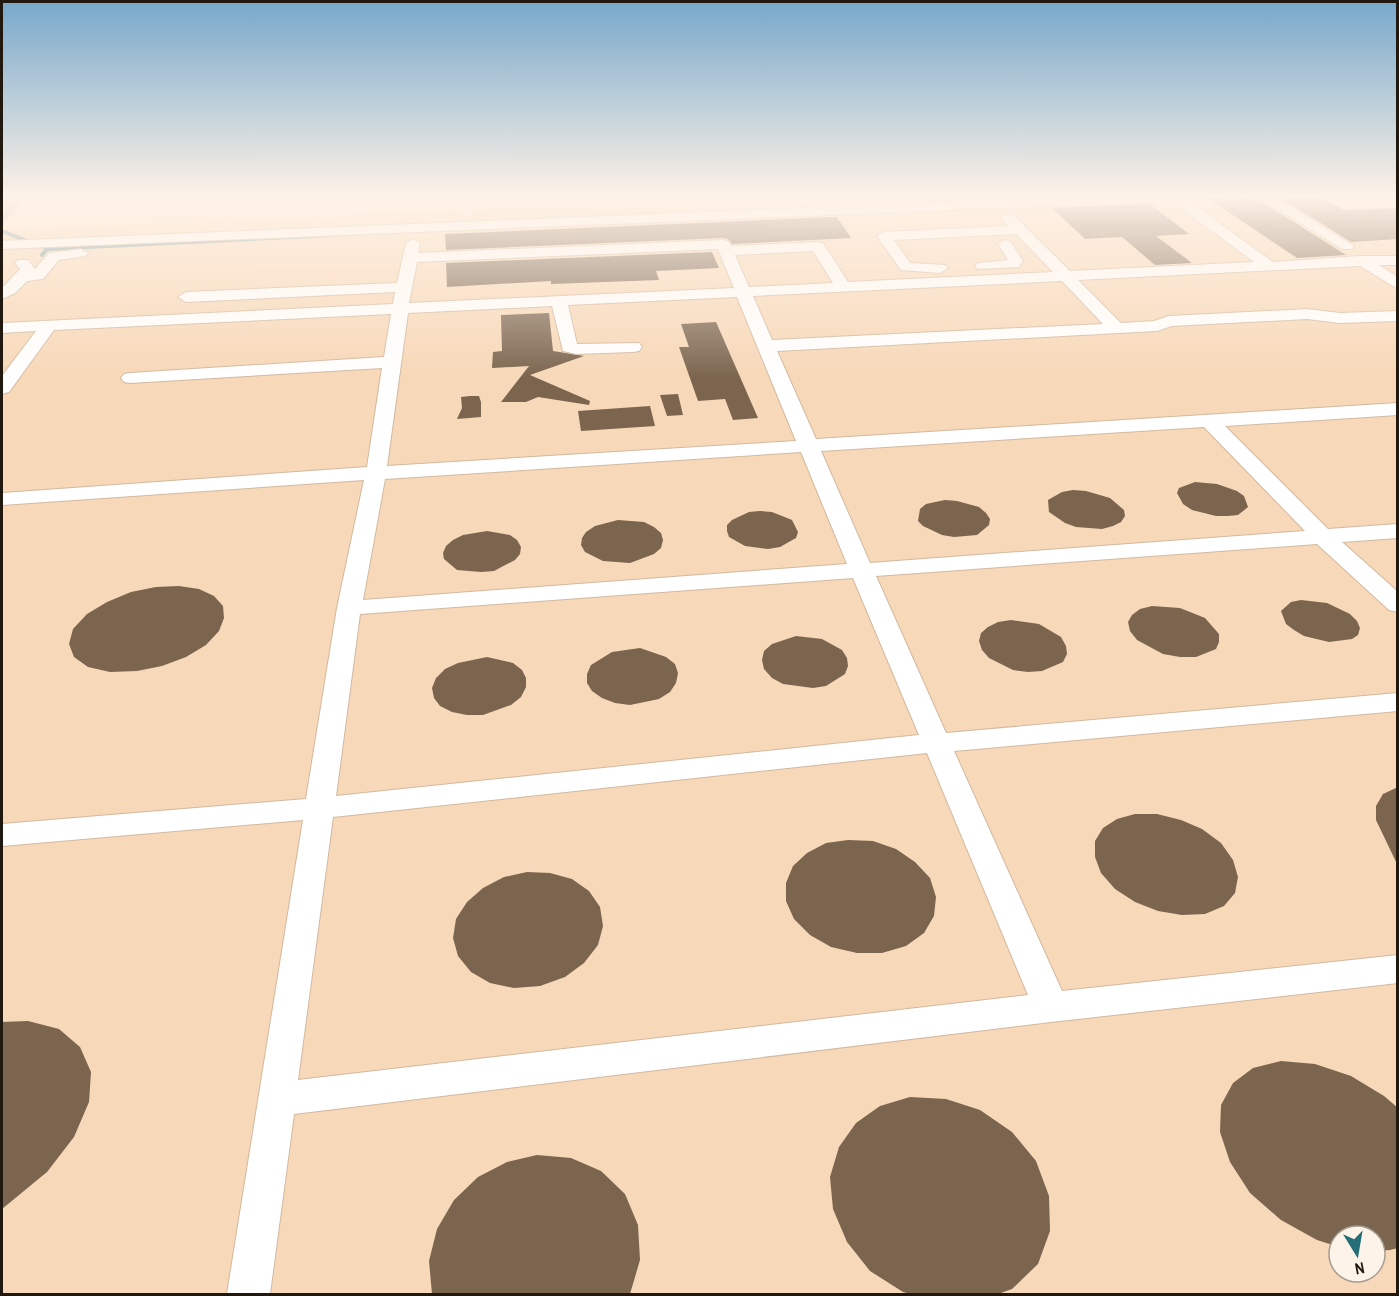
<svg xmlns="http://www.w3.org/2000/svg" width="1399" height="1296" font-family="'Archivo Narrow',sans-serif">
<rect width="100%" height="100%" fill="#fce3c9"/>
<path fill="#f7d8b8" fill-rule="evenodd" d="M 797,197 L 1397,197 L 1397,1294 L 2,1294 L 2,230 ZM 1339,1236 L 1375,1236 L 1375,1272 L 1339,1272 Z"/>
<path fill="#cab6a0" d="M 2,197 L 26,197 L 2,224 Z"/>
<g fill="none" stroke-linecap="round" stroke-linejoin="round">
<path stroke="#6f969c" stroke-width="4" d="M 1014,199 L 1070,197
M 2,231 L 32,243
M 47,249 L 332,235
M 42,255 L 47,249 L 44,247"/>
</g>
<path fill="#7b654f" d="M 1257,197 L 1258,199 L 1346,255 L 1297,258 L 1209,199 Z
M 1279,197 L 1321,197 L 1344,210 L 1398,208 L 1398,239 L 1351,242 Z
M 1150,204 L 1189,234 L 1156,236 L 1192,263 L 1155,265 L 1122,237 L 1085,239 L 1052,208 Z
M 831,217 L 837,217 L 851,238 L 732,244 L 728,239 L 723,238 L 446,250 L 445,234 Z
M 712,252 L 719,268 L 656,271 L 659,280 L 551,284 L 551,281 L 447,287 L 446,263 Z
M 549,313 L 553,351 L 584,356 L 530,375 L 590,401 L 589,405 L 538,397 L 526,402 L 501,402 L 529,366 L 492,368 L 493,352 L 502,351 L 501,315 Z
M 716,322 L 758,418 L 733,420 L 725,399 L 698,401 L 679,347 L 689,347 L 681,324 Z
M 678,394 L 683,415 L 667,416 L 660,395 Z
M 470,396 L 479,396 L 481,402 L 481,417 L 457,419 L 462,408 L 461,397 Z
M 650,406 L 655,426 L 581,431 L 578,411 Z
M 1195,482 L 1217,484 L 1237,491 L 1244,496 L 1248,507 L 1238,515 L 1228,516 L 1216,516 L 1192,510 L 1183,504 L 1177,493 L 1179,488 Z
M 1073,490 L 1086,491 L 1110,498 L 1124,510 L 1125,516 L 1121,522 L 1113,526 L 1102,529 L 1076,527 L 1065,523 L 1049,512 L 1048,500 L 1062,492 Z
M 945,500 L 957,501 L 979,507 L 986,513 L 990,519 L 989,525 L 977,535 L 954,537 L 942,535 L 923,526 L 918,521 L 920,509 L 926,504 Z
M 760,511 L 772,512 L 792,520 L 798,532 L 796,538 L 780,547 L 768,549 L 745,546 L 729,537 L 727,531 L 727,525 L 732,520 L 749,512 Z
M 618,520 L 644,522 L 654,527 L 661,533 L 663,540 L 661,548 L 654,554 L 630,563 L 603,561 L 585,552 L 581,545 L 582,538 L 586,532 L 595,526 Z
M 487,531 L 510,535 L 517,540 L 521,547 L 520,554 L 515,560 L 494,571 L 481,572 L 457,570 L 444,559 L 443,553 L 446,546 L 453,540 L 463,535 Z
M 179,586 L 199,589 L 214,596 L 223,606 L 224,618 L 219,631 L 206,645 L 186,657 L 162,666 L 137,671 L 110,672 L 88,667 L 74,657 L 69,644 L 73,629 L 87,614 L 107,602 L 131,592 L 156,587 Z
M 1301,600 L 1327,603 L 1350,614 L 1357,621 L 1360,628 L 1358,635 L 1352,639 L 1329,642 L 1304,636 L 1294,630 L 1286,624 L 1281,611 L 1291,602 Z
M 1152,606 L 1180,608 L 1205,618 L 1219,634 L 1219,642 L 1216,649 L 1196,657 L 1180,657 L 1163,654 L 1137,640 L 1130,631 L 1128,622 L 1132,615 L 1140,609 Z
M 1011,620 L 1039,624 L 1061,637 L 1066,646 L 1067,654 L 1063,662 L 1042,671 L 1028,672 L 1013,670 L 989,658 L 982,650 L 979,641 L 981,633 L 988,627 L 998,622 Z
M 796,636 L 822,639 L 842,650 L 847,658 L 848,666 L 845,674 L 826,686 L 813,688 L 783,684 L 772,678 L 764,669 L 762,660 L 764,651 L 772,644 Z
M 640,648 L 666,657 L 675,664 L 678,673 L 676,683 L 670,692 L 659,699 L 630,705 L 615,703 L 602,698 L 592,691 L 587,683 L 587,674 L 591,665 L 612,652 Z
M 487,657 L 513,663 L 522,670 L 526,678 L 526,687 L 521,697 L 511,705 L 483,715 L 467,715 L 452,712 L 440,706 L 434,698 L 432,688 L 436,678 L 445,669 L 458,663 Z
M 1398,787 L 1398,866 L 1376,820 L 1376,806 L 1383,794 Z
M 1135,814 L 1157,814 L 1181,820 L 1202,829 L 1221,843 L 1233,860 L 1238,877 L 1235,893 L 1224,906 L 1205,914 L 1182,915 L 1158,911 L 1135,902 L 1115,889 L 1101,873 L 1095,857 L 1095,841 L 1103,828 L 1117,819 Z
M 848,840 L 873,841 L 896,849 L 915,862 L 930,878 L 936,897 L 934,916 L 924,933 L 906,946 L 882,953 L 857,953 L 831,947 L 810,935 L 794,919 L 786,901 L 786,883 L 793,866 L 807,853 L 826,843 Z
M 527,872 L 550,873 L 572,879 L 589,891 L 600,907 L 603,926 L 598,945 L 584,963 L 565,977 L 540,986 L 514,988 L 490,983 L 471,972 L 458,956 L 453,938 L 456,919 L 467,902 L 483,888 L 504,877 Z
M 28,1021 L 59,1029 L 80,1047 L 91,1072 L 89,1102 L 74,1137 L 47,1172 L 2,1209 L 2,1022 Z
M 1281,1061 L 1315,1064 L 1351,1076 L 1384,1096 L 1398,1108 L 1398,1248 L 1390,1250 L 1375,1251 L 1375,1236 L 1339,1236 L 1339,1247 L 1317,1240 L 1281,1220 L 1250,1193 L 1230,1162 L 1220,1132 L 1221,1105 L 1233,1083 L 1253,1068 Z
M 910,1097 L 946,1099 L 980,1110 L 1012,1132 L 1036,1161 L 1049,1196 L 1050,1231 L 1038,1264 L 1012,1289 L 998,1294 L 911,1294 L 903,1292 L 870,1271 L 847,1242 L 833,1209 L 830,1177 L 839,1147 L 856,1123 L 880,1106 Z
M 537,1155 L 571,1158 L 601,1171 L 625,1194 L 638,1225 L 640,1260 L 630,1294 L 432,1294 L 429,1261 L 437,1229 L 454,1200 L 478,1177 L 507,1162 Z"/>
<g fill="none" stroke-linecap="round" stroke-linejoin="round">
<g stroke="#d2b9a0" stroke-width="2">
<path id="minor" d="M 1070,197 L 1183,197 L 1273,262 L 1360,256 L 1398,256 L 1398,265 L 1379,265 L 1398,277 L 1398,289 L 1360,266 L 1078,280 L 1121,323 L 1154,321 L 1169,316 L 1307,309 L 1340,313 L 1398,311 L 1398,321 L 1340,323 L 1307,319 L 1172,326 L 1157,331 L 777,351 L 816,439 L 1398,403 L 1398,415 L 1225,426 L 1328,529 L 1398,524 L 1398,538 L 1342,542 L 1398,592 L 1398,612 L 1389,610 L 1317,544 L 876,576 L 946,733 L 1398,693 L 1398,711 L 954,751 L 1062,991 L 1398,955 L 1398,983 L 1051,1022 L 294,1114 L 270,1294 L 227,1294 L 303,820 L 2,846 L 2,824 L 306,799 L 337,608 L 364,480 L 2,505 L 2,493 L 367,467 L 382,368 L 130,383 L 124,382 L 121,378 L 124,374 L 130,373 L 384,357 L 391,314 L 54,330 L 9,392 L 2,394 L 2,376 L 36,331 L 2,333 L 2,323 L 393,304 L 395,292 L 186,302 L 178,297 L 186,292 L 397,283 L 406,243 L 413,239 L 420,243 L 418,253 L 723,240 L 728,241 L 731,246 L 818,242 L 823,243 L 848,282 L 1053,272 L 1016,234 L 894,240 L 910,263 L 945,265 L 948,268 L 940,273 L 901,270 L 877,236 L 884,232 L 1008,226 L 1001,218 L 1008,214 L 1013,215 L 1070,271 L 1254,262 L 1171,201 L 2,249 L 2,241 ZM 718,249 L 734,288 L 409,303 L 417,262 ZM 813,251 L 833,283 L 749,287 L 735,255 ZM 1062,281 L 1103,324 L 772,340 L 753,296 ZM 737,297 L 796,441 L 387,466 L 408,313 L 552,306 L 563,351 L 576,354 L 633,352 L 639,351 L 642,347 L 639,343 L 577,344 L 568,305 ZM 1204,427 L 1305,531 L 870,563 L 821,451 ZM 801,452 L 847,564 L 363,600 L 385,479 ZM 853,578 L 919,735 L 336,796 L 360,614 ZM 927,753 L 1028,995 L 298,1080 L 333,817 Z
M 1259,197 L 1275,197 L 1354,246 L 1352,249 L 1342,249 Z
M 1005,240 L 1010,241 L 1023,261 L 1019,267 L 978,269 L 975,266 L 978,263 L 1008,260 L 998,244 Z
M 81,249 L 88,253 L 86,256 L 59,260 L 43,279 L 27,281 L 15,293 L 2,299 L 2,288 L 20,269 L 15,263 L 18,260 L 28,260 L 35,269 L 49,253 Z"/>
</g>
<use href="#minor" fill="#fff" fill-rule="evenodd"/>
</g>
<linearGradient id="sky" x2="0" y2="1"><stop stop-color="#77a8ca"/><stop offset="0.52" stop-color="#fef2e7"/><stop offset="1" stop-color="#fef2e7" stop-opacity="0"/></linearGradient>
<rect width="1399" height="378" fill="url(#sky)"/>
<rect width="1399" height="1296" fill="none" stroke="#21180f" stroke-width="6"/>
<g transform="translate(1357 1254) rotate(169)"><circle r="28" fill="#fdf3e8" stroke="#a59b91" stroke-width="1.5"/>
<path d="M0-4.5L10 22L0 15L-10 22Z" fill="#246e77"/>
<text y="-9" font-size="16" font-weight="bold" text-anchor="middle" fill="#21180f">N</text>
</g>
</svg>
